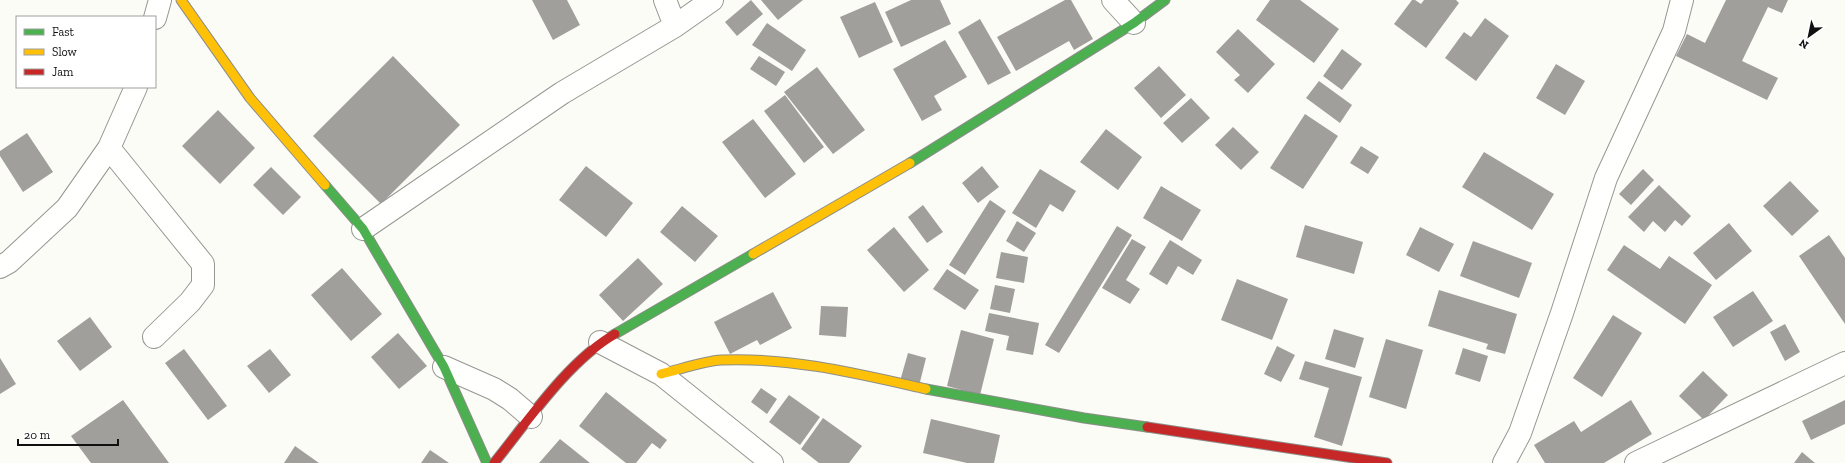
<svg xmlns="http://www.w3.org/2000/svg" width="1845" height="463" font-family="'Zilla Slab',serif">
<rect width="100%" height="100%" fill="#fcfcf6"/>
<path fill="#a09f9b" d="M 532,0 L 567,0 L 580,25 L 553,40 Z
M 751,0 L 763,14 L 737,36 L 725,22 Z
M 761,0 L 803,0 L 778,20 Z
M 911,0 L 940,0 L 951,24 L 901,47 L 885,12 Z
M 1065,0 L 1071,0 L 1093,39 L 1074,50 L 1069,41 L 1016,71 L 997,37 Z
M 1270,0 L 1300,0 L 1339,29 L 1314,63 L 1256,20 Z
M 1412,0 L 1415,0 L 1421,4 L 1424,0 L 1456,0 L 1459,3 L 1426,48 L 1394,24 Z
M 1726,0 L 1788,0 L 1782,13 L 1768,7 L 1742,61 L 1778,78 L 1767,100 L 1676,56 L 1687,34 L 1705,43 Z
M 875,2 L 893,42 L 859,58 L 840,17 Z
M 1485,18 L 1509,36 L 1476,81 L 1445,58 L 1464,32 L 1471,37 Z
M 980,19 L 1011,73 L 988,85 L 958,32 Z
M 767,23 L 806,50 L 792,71 L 752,45 Z
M 1238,29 L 1275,64 L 1248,93 L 1234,80 L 1240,75 L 1216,52 Z
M 945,40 L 967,77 L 934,96 L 942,110 L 922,121 L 893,69 Z
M 1342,49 L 1362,64 L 1342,90 L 1323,76 Z
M 393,56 L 460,125 L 381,204 L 313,136 Z
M 759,56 L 785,72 L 776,86 L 750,69 Z
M 1556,64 L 1585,81 L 1565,115 L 1536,98 Z
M 1159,66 L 1186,95 L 1161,118 L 1134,88 Z
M 817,67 L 865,130 L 833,154 L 784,92 Z
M 1319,81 L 1352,105 L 1340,123 L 1306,98 Z
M 785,95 L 824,147 L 804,163 L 764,111 Z
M 1191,98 L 1210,118 L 1182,143 L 1163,123 Z
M 218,110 L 255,148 L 220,184 L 182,146 Z
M 1305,114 L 1338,136 L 1303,189 L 1270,168 Z
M 753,119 L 796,174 L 765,198 L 722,142 Z
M 1233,127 L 1259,152 L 1241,170 L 1215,145 Z
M 1106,129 L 1142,157 L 1118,190 L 1080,162 Z
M 27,133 L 53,172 L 23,192 L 0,156 L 0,151 Z
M 1361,146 L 1379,157 L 1368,174 L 1350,163 Z
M 1484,152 L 1554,194 L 1532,230 L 1462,187 Z
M 586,166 L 633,203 L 606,237 L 559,200 Z
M 982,166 L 999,187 L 978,203 L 962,183 Z
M 271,167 L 301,197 L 283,215 L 253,185 Z
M 1040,169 L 1076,191 L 1063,212 L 1050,204 L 1036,228 L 1012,213 Z
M 1643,169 L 1654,180 L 1631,205 L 1619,194 Z
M 1790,181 L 1819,211 L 1792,236 L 1763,206 Z
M 1659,185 L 1691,216 L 1682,226 L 1675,220 L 1665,232 L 1653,221 L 1644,232 L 1628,217 Z
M 1161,186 L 1201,210 L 1182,241 L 1143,218 Z
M 990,200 L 1006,211 L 965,275 L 949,265 Z
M 923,205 L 943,232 L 927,243 L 908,217 Z
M 682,206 L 718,236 L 695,262 L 660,232 Z
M 1017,221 L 1036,233 L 1024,252 L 1006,241 Z
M 1729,223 L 1752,251 L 1716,280 L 1693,253 Z
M 1305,225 L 1363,242 L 1354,274 L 1296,257 Z
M 1117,226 L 1132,235 L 1059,353 L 1045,345 Z
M 894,227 L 929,270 L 904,292 L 867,250 Z
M 1420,227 L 1454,244 L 1439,272 L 1406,255 Z
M 1829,235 L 1845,258 L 1845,324 L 1799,256 Z
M 1132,239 L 1146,247 L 1126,280 L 1140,289 L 1130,304 L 1102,288 Z
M 1170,240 L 1202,260 L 1193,275 L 1178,266 L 1167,285 L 1149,274 Z
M 1473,241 L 1532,263 L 1519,298 L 1460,276 Z
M 1624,245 L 1660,269 L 1669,256 L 1712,285 L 1685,324 L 1607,270 Z
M 1001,252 L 1028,257 L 1024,283 L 996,278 Z
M 638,258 L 663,284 L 623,321 L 599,295 Z
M 342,268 L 382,314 L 351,341 L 311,295 Z
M 947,269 L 979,290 L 965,310 L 933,289 Z
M 1237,279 L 1288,299 L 1272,340 L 1221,320 Z
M 995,285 L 1015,289 L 1010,313 L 990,309 Z
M 1439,290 L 1517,314 L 1505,354 L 1486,349 L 1488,344 L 1428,326 Z
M 1753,291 L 1773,321 L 1733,347 L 1713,317 Z
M 773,292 L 792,328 L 760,345 L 757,340 L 730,354 L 714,322 Z
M 821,306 L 848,307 L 846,337 L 819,335 Z
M 989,313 L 1039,323 L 1033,355 L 1006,350 L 1009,336 L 985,331 Z
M 1613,315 L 1642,333 L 1602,397 L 1573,378 Z
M 90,317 L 112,347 L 80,371 L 57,341 Z
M 1785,324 L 1800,352 L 1785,361 L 1770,332 Z
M 1334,329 L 1364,338 L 1355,368 L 1325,359 Z
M 961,330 L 994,339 L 980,395 L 947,386 Z
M 398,333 L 427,366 L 399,389 L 371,357 Z
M 1386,339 L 1423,350 L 1406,409 L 1369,397 Z
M 1277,346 L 1295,355 L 1281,382 L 1264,374 Z
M 1463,348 L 1488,356 L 1480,382 L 1455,374 Z
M 184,349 L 227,406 L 208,420 L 165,363 Z
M 270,349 L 291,375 L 269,393 L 247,366 Z
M 908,353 L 926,358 L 919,386 L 900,381 Z
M 0,358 L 16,384 L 0,394 Z
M 1305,361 L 1362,377 L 1342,446 L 1314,437 L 1329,388 L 1299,379 Z
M 1703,371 L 1728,395 L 1704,420 L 1679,396 Z
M 761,388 L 777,399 L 767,414 L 751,402 Z
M 606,392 L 667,440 L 660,449 L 652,443 L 636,463 L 626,463 L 579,426 Z
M 789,395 L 820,417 L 800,445 L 769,422 Z
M 123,400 L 169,463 L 91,463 L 71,436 Z
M 1631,400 L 1652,434 L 1604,463 L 1545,463 L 1534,445 L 1574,421 L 1581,432 Z
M 1845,400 L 1845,424 L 1811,440 L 1802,421 Z
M 823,418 L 862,446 L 849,463 L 819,463 L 801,449 Z
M 931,419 L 1000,435 L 994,463 L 967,463 L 923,453 Z
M 560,439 L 590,463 L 539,463 Z
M 295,446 L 319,463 L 284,463 Z
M 430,450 L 449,463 L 421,463 Z
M 1802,452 L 1815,463 L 1794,463 Z"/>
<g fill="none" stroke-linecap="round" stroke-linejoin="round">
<g stroke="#969694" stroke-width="24">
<path id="street" d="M 665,0 L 675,26
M 1113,0 L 1134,23
M 155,18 L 160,0
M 109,148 L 203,264 L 203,285 L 190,302 L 154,337
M 363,229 L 562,93 L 675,26 L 712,0
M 0,267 L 9,262 L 67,208 L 109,148 L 136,87
M 600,342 L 661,374 L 772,463
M 444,367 L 494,389 L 510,399 L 531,417
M 1504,463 L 1520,433 L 1562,313 L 1606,178 L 1674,31 L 1682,0
M 1636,463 L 1845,363"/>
</g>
<g stroke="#8d8d8a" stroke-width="11">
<path id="fast" d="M 910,163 L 1134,23 L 1165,0
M 325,185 L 363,229 L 444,367 L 487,463
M 615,334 L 753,254
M 926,389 L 1084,418 L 1147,427"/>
</g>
<g stroke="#8d8d8a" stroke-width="11">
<path id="slow" d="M 181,0 L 250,98 L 325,185
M 753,254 L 910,163
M 661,374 C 678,370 704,361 721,360 C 791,357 859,374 926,389"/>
</g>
<g stroke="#8d8d8a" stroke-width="11">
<path id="jam" d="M 1147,427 L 1387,463
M 494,463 C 528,421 568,361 615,334"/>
</g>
<use href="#street" stroke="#fffffe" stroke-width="22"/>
<use href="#fast" stroke="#4caf50" stroke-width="9"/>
<use href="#slow" stroke="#ffc107" stroke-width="9"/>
<use href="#jam" stroke="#c62828" stroke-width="9"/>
</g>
<rect x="16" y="16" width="140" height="72" fill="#ffffff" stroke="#9f9f9f"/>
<rect x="24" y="29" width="20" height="6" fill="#4caf50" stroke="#9f9f9f"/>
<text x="52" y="36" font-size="12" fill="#101010">Fast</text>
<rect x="24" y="49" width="20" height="6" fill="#ffc107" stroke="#9f9f9f"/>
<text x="52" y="56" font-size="12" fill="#101010">Slow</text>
<rect x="24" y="69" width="20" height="6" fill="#c62828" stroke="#9f9f9f"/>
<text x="52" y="76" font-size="12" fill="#101010">Jam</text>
<g transform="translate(1809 36) rotate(213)" stroke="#ffffff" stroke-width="3" paint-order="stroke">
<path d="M0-3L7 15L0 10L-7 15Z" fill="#101010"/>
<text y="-6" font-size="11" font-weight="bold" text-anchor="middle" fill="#101010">N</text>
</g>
<path d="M18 439v6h100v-6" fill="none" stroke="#101010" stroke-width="2"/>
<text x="24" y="439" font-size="12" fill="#101010" stroke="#ffffff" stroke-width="3" paint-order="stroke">20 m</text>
</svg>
